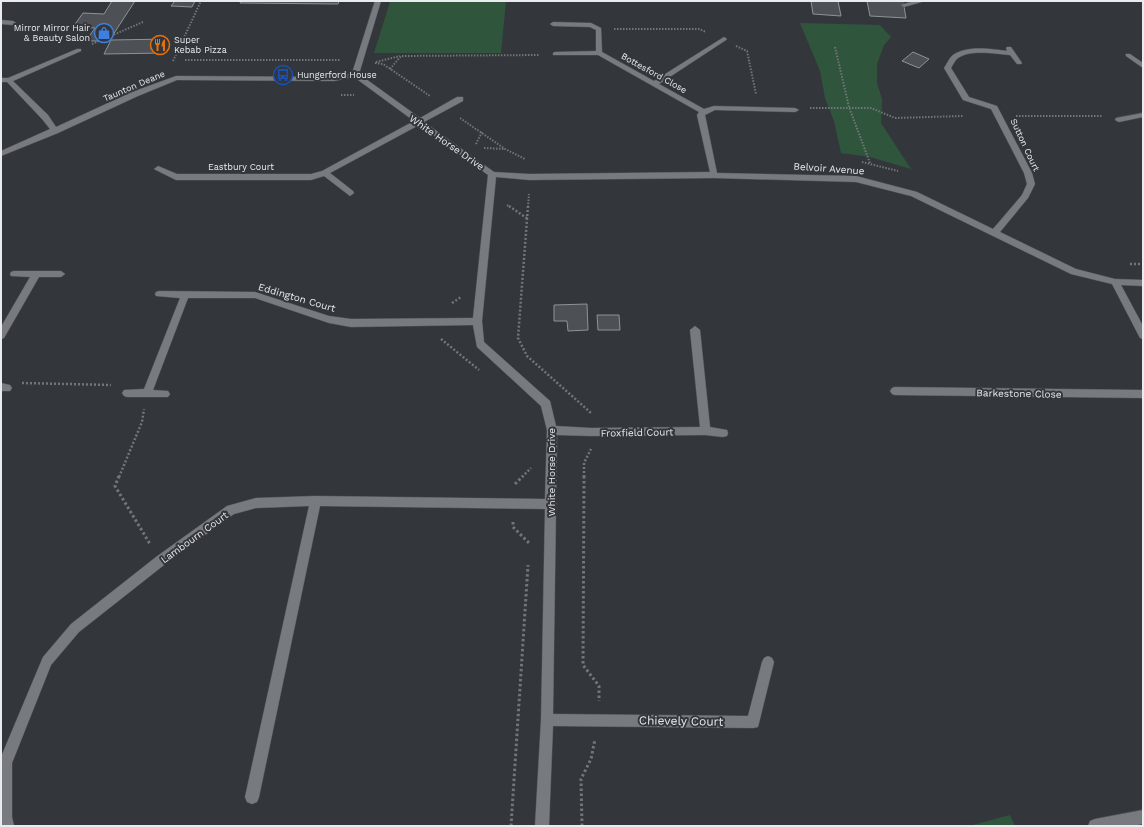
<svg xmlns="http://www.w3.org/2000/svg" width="1144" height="827" font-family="'Work Sans',sans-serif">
<rect width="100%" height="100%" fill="#33373b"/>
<path fill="#30553d" d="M 392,1 L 506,1 L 501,53 L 374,53 L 390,2 Z
M 800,23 L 880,25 L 891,37 L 884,45 L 877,64 L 877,83 L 882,99 L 881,123 L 911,169 L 870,157 L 841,153 L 834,121 L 825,98 L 820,71 Z
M 1010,815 L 1015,826 L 969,826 Z"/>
<path fill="#4d5155" stroke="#8e9397" d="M 112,1 L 156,1 L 135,1 L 109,41 L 86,41 L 95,28 L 73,27 L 83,13 L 104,14 Z
M 156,1 L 195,1 L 192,7 L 171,6 L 175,1 Z
M 241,1 L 339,1 L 338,4 L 240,3 Z
M 811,1 L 838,1 L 841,16 L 813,14 Z
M 867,1 L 903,1 L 906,18 L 870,16 Z
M 168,39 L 162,53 L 104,54 L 111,40 Z
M 913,52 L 929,59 L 919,68 L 902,61 Z
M 587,304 L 588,330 L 568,331 L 567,321 L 554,321 L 554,305 Z
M 597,315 L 619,315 L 620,330 L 598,330 Z"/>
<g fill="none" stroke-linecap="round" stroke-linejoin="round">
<path stroke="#4e5256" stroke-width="7" stroke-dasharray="7 3.5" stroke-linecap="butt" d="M 876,1 L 904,5"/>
<g stroke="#515357" stroke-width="1">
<path id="minor" d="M 375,1 L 381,1 L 359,74 L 420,118 L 457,97 L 463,97 L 463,101 L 424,122 L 494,172 L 529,174 L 710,172 L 697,115 L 699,112 L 598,55 L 553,55 L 553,53 L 555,52 L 596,51 L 596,30 L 590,27 L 553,26 L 550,24 L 553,22 L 591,23 L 601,28 L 602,52 L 654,81 L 724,37 L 727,39 L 726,40 L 659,84 L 704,109 L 714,106 L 795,108 L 799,110 L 795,112 L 715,110 L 705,115 L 717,173 L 856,176 L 917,192 L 993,229 L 1022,195 L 1027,184 L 1024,173 L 991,109 L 963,100 L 944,68 C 947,64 949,58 953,55 C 967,45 992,49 1007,51 L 1006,48 L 1007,47 L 1011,47 L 1022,63 L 1021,64 L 1017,64 L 1010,55 C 996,54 971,49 958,58 C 955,60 953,65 951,68 L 969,97 L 997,106 L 1032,173 L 1035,184 L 1028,198 L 1000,232 L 1076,269 L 1115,279 L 1143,280 L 1143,286 L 1121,285 L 1143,326 L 1143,339 L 1140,338 L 1112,284 L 1071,274 L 911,196 L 856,182 L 714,178 L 529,180 L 496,177 L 482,321 L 484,342 L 550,401 L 556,426 L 591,428 L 700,427 L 690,330 L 695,326 L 700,330 L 710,427 L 727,430 L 728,433 L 727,436 L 723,437 L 705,435 L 591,436 L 557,435 L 556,501 L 557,504 L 556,507 L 553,714 L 748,716 L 762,662 L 764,658 L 768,656 L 772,658 L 774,662 L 758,727 L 753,728 L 553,726 L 549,826 L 535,826 L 541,720 L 545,509 L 320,506 L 259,797 L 257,802 L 252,804 L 247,802 L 245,797 L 309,506 L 256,508 L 234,514 L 164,565 L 79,632 L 51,665 L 12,763 L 12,817 L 14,826 L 1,826 L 1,757 L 43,657 L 71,624 L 156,557 L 227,506 L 256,498 L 316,496 L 545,499 L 547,430 L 541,406 L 477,347 L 473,325 L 351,327 L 329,323 L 255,298 L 188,298 L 153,390 L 168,391 L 170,394 L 168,397 L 127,397 L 124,396 L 122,393 L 124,390 L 144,389 L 180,298 L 156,296 L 155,294 L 156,292 L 159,291 L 255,292 L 329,316 L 351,319 L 473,318 L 488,175 L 419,125 L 330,173 L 353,191 L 354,193 L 350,196 L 324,176 L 311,180 L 176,180 L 154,169 L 158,166 L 177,174 L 311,174 L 322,171 L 414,121 L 354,77 L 334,81 L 177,80 L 138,96 L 58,133 L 1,156 L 1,151 L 50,129 L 42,119 L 7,82 L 1,82 L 1,78 L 8,78 L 77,49 L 81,49 L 81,51 L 13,81 L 48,115 L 56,127 L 132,92 L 176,76 L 334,77 L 352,73 Z
M 914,1 L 925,1 L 904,7 L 901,5 Z
M 1,20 L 13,21 L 16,23 L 13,25 L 1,24 Z
M 1126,54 L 1130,54 L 1143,63 L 1143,68 L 1126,56 Z
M 1143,113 L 1143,117 L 1119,122 L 1115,120 L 1116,118 Z
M 14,271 L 61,271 L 65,274 L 61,277 L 39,277 L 4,338 L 1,339 L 1,327 L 30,277 L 11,276 L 10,274 L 11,272 Z
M 1,383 L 10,385 L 12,388 L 10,391 L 1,391 Z
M 895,387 L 1143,390 L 1143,398 L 895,395 L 892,394 L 890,391 L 892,388 Z
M 1143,810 L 1143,824 L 1132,826 L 1088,826 L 1090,821 L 1095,819 Z"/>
</g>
<path stroke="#727679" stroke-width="2" stroke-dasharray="1.5 1.5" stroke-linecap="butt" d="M 614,29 L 699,29 L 706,32
M 92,44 L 143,22
M 736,46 L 747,51 L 756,94
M 835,47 L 849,107 L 870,163
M 185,60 L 340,60
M 173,61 L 201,1
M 376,62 L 400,56
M 375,63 L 383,64 L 430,96
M 390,69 L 401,56 L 540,55
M 341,95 L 354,95
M 810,108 L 871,108 L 895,118 L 963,116
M 1016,116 L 1103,116
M 460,118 L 505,149 L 525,159
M 476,144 L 482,132
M 484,148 L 505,149
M 862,162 L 898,171
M 507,205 L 510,207
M 528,207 L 529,194"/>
<path stroke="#727679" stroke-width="2.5" stroke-dasharray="2 2" stroke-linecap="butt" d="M 509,206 L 528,219
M 528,206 L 518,338 L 527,356 L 590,412 L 590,414
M 1130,264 L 1143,264
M 452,303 L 461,297
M 441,339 L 479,370
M 22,383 L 111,385
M 119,477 L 142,422 L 144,409
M 522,477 L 531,468
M 584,477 L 584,463 L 591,449"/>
<path stroke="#727679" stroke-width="3" stroke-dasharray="2.5 2.5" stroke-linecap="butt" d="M 119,476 L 115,486 L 150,544
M 584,476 L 583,665 L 599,686 L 599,701
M 515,484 L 523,476
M 513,522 L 513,527 L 530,544
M 511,826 L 528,565
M 582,826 L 581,779 L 591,759 L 595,739"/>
<use href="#minor" fill="#777b7f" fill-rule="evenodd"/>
</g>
<defs>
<g id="shop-ring" transform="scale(1)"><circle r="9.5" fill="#33373b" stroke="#3f7fe0" stroke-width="1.5"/><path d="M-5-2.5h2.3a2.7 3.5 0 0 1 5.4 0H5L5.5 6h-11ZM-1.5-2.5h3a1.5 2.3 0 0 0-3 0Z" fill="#3f7fe0"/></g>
<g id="restaurant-ring" transform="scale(1)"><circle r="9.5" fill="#33373b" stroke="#e8710a" stroke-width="1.5"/><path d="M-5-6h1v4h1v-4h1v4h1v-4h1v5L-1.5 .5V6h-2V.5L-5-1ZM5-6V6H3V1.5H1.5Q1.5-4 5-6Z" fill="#e8710a"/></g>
<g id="bus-ring" transform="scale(1)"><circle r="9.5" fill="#33373b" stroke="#1a4fb4" stroke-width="1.5"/><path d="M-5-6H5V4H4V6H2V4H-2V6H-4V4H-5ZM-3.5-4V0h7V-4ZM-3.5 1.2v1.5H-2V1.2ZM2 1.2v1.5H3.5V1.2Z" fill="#1a4fb4"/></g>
</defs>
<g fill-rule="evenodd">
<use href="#shop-ring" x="104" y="33"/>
<use href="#restaurant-ring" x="160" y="45"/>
<use href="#bus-ring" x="283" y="75"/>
</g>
<g text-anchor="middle" stroke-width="4" stroke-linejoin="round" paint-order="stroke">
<g font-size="9" fill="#e9ebee" stroke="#33373b" text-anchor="start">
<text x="90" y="31" text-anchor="end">Mirror Mirror Hair<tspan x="90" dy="10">&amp; Beauty Salon</tspan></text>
<text x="174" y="43">Super<tspan x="174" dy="10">Kebab Pizza</tspan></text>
<text x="297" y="78">Hungerford House</text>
</g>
<g font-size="9" fill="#e9ebee" stroke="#33373b">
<text transform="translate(654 73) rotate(29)" y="3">Bottesford Close</text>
<text transform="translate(134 86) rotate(-23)" y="3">Taunton Deane</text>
<text transform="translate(1025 145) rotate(65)" y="3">Sutton Court</text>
<text x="241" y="170">Eastbury Court</text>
</g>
<g font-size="10" fill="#e9ebee" stroke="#33373b">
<text transform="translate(447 142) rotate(35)" y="4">White Horse Drive</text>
<text transform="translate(829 168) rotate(4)" y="4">Belvoir Avenue</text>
<text transform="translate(297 297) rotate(16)" y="4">Eddington Court</text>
<text transform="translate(1019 393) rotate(1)" y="4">Barkestone Close</text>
<text transform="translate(637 432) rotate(-1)" y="4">Froxfield Court</text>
<text transform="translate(551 472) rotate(-90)" y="4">White Horse Drive</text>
<text transform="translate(194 537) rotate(-36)" y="4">Lambourn Court</text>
</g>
<g font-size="12" fill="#e9ebee" stroke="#33373b">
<text transform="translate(681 721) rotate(1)" y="4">Chievely Court</text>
</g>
</g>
<rect width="1144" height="827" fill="none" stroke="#e9ebee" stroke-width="4"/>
</svg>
